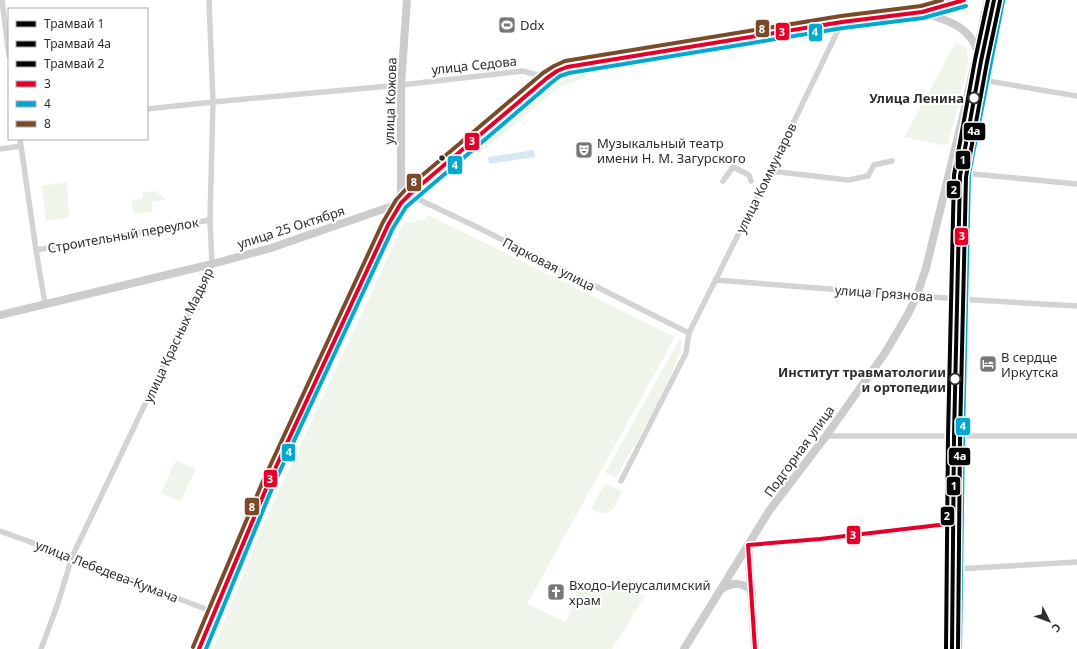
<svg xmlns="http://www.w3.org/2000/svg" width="1077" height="649" font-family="'Noto Sans',sans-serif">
<rect width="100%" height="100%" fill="#fff"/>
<path fill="#f0f5eb" d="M 956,42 L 967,49 L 968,65 L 948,144 L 943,145 L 904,137 Z
M 590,72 L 586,77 L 561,87 L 549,95 L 480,153 L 477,150 L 549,89 L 564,80 Z
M 67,182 L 69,217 L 46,221 L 42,186 Z
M 156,191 L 166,200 L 152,201 L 153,212 L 133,214 L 132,200 L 142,199 L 142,192 Z
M 428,215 L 675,337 L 527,604 L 566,622 L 582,580 L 645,596 L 612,649 L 213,649 L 264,523 L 405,221 L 410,223 L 426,219 Z
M 682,339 L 680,353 L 659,401 L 619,473 L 615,477 L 605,473 L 679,340 Z
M 176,460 L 196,469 L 180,502 L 161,493 Z
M 605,483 L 622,492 L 613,510 L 602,514 L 591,509 Z"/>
<path fill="#d7e8f2" d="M 534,150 L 535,157 L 489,164 L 488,157 Z"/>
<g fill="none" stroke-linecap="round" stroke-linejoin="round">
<path stroke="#d3d3d3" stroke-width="5.5" d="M 2,0 L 9,56
M 982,80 L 1077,96
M 147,109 L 213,102 L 401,85 L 523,71 L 547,78
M 20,139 L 36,250 L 45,304
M 0,149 L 21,146
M 770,171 L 848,180 L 868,176 L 874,165 L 892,161
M 963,173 L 1077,184
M 723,181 L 733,167 L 749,175 L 751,181
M 410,194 L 426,203 L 477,227 L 689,333
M 36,250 L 210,220
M 715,280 L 959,299 L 1077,306
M 826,436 L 1077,436
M 621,481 L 686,353 L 689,333 L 770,171 L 842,22
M 0,531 L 72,557 L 213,612
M 748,545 L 820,539 L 956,523
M 955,569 L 1077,562
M 41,649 L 58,603 L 72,557 L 212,264 L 210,220 L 213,102 L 209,0"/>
<path stroke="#ccc" stroke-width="8" d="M 922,12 C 945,20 969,25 977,50
M 0,315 L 212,264 L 271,248 L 401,203 L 456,154 L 525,96 L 547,78 L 557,71 L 567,67 L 842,22 L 922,12 L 964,0
M 748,545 L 755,649
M 722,589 C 733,582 741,582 751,590 L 752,593
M 199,649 L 268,484 L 388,225 L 401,203 L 401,85 L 407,0
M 684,649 L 769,511 L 826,436 L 885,353 L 908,314 L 917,295 L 926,268 L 965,108 L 988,0
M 954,649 L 957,436 L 963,173 L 998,0"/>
<g stroke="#fff" stroke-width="7">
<path id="bus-1" d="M 199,649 L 268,484 L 388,225 L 401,203 L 410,194 L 547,78 L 557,71 L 567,67 L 842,22 L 922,12 L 964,0
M 755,649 L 748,545 L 820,539 L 956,523 L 963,173 L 998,0"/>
</g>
<g stroke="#fff" stroke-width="7">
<path id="bus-2" d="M 206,649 L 273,486 L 393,228 L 406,207 L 551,83 L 560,76 L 569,73 L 843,28 L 923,18 L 966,6
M 960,649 L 963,436 L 969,174 L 1003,1"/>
</g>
<g stroke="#fff" stroke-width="7">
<path id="bus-3" d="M 193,647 L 263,481 L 383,222 L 396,200 L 406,189 L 543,73 L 554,66 L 565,61 L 841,16 L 921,6 L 942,0"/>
</g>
<use href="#bus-1" stroke="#e4002b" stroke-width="4"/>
<use href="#bus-2" stroke="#00a9ce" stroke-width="4"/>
<use href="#bus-3" stroke="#7a4b2a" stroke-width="4"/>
<g stroke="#fff" stroke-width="7">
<path id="tram-1" d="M 952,649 L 954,436 L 960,176 L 981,61 L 994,0"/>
</g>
<g stroke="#fff" stroke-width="7">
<path id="tram-2" d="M 958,649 L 960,436 L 966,177 L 987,62 L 1000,1"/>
</g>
<g stroke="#fff" stroke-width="7">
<path id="tram-3" d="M 946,649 L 948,436 L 954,175 L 975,60 L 988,0"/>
</g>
<use href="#tram-1" stroke="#050505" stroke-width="4"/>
<use href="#tram-2" stroke="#050505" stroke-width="4"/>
<use href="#tram-3" stroke="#050505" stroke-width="4"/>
</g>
<defs>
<g id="stadium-square" transform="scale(0.9)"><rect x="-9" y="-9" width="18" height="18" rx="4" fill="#777" stroke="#fff"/><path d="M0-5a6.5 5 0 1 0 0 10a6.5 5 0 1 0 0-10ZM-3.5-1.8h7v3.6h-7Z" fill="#fff"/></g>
<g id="theatre-square" transform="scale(0.9)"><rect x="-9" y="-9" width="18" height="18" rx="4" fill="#777" stroke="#fff"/><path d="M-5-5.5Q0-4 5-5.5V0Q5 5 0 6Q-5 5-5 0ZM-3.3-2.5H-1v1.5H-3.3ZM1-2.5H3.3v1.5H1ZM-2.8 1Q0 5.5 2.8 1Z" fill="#fff"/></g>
<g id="hotel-square" transform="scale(0.9)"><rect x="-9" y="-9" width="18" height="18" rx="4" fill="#777" stroke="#fff"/><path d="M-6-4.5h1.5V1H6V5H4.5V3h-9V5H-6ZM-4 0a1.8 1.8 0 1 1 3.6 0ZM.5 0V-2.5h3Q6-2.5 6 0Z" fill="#fff"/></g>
<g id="church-square" transform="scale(0.9)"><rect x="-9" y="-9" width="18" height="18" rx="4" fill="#777" stroke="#fff"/><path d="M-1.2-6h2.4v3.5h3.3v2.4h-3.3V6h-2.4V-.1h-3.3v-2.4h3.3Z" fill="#fff"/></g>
</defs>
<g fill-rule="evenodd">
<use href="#stadium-square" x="507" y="25"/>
<use href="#theatre-square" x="584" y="150"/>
<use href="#hotel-square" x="988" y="364"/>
<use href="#church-square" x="556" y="592"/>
</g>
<g fill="#fff" stroke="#2e2e2e" stroke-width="2">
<circle cx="974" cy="98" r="5.5"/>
<circle cx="955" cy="379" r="5.5"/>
</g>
<circle fill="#2e2e2e" stroke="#fff" stroke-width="1.5" cx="442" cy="158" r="3.5"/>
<g text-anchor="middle" stroke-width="4" stroke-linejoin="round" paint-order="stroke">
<g font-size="13" fill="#2e2e2e" stroke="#fff" text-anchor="start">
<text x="520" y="30">Ddx</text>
<text x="597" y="148">Музыкальный театр<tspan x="597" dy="15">имени Н. М. Загурского</tspan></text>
<text x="1001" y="362">В сердце<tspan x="1001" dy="15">Иркутска</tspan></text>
<text x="569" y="590">Входо-Иерусалимский<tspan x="569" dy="15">храм</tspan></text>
</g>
<g font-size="13" fill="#2e2e2e" stroke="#fff">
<text transform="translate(474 65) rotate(-6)" y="5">улица Седова</text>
<text transform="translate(390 101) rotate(-88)" y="5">улица Кожова</text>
<text transform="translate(766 178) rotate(-64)" y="5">улица Коммунаров</text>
<text transform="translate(291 227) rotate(-18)" y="5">улица 25 Октября</text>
<text transform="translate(123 235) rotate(-10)" y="5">Строительный переулок</text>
<text transform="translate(549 264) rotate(27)" y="5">Парковая улица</text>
<text transform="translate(884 293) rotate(4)" y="5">улица Грязнова</text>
<text transform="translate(178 335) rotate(-65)" y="5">улица Красных Мадьяр</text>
<text transform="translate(799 451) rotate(-54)" y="5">Подгорная улица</text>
<text transform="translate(107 571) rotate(21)" y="5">улица Лебедева-Кумача</text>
</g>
<g font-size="13" font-weight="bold" fill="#2e2e2e" stroke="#fff" text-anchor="end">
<text x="964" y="103">Улица Ленина</text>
<text x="946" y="377">Институт травматологии<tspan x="946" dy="15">и ортопедии</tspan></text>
</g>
</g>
<g stroke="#fff" stroke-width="1.5">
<rect x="755" y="19" width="15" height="19" rx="4" fill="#7a4b2a"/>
<rect x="775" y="22" width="15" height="19" rx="4" fill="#e4002b"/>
<rect x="808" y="23" width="15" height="19" rx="4" fill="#00a9ce"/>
<rect x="963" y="122" width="23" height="19" rx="4" fill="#050505"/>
<rect x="464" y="132" width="16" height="19" rx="4" fill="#e4002b"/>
<rect x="955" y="150" width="16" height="20" rx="4" fill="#050505"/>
<rect x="447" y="155" width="16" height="20" rx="4" fill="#00a9ce"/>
<rect x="406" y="173" width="16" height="19" rx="4" fill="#7a4b2a"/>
<rect x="946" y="180" width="15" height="19" rx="4" fill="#050505"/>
<rect x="954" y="227" width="15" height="19" rx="4" fill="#e4002b"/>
<rect x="955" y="417" width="16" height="19" rx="4" fill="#00a9ce"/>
<rect x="281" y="443" width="15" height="19" rx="4" fill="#00a9ce"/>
<rect x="948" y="447" width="23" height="19" rx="4" fill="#050505"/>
<rect x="263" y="469" width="15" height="19" rx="4" fill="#e4002b"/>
<rect x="946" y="476" width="15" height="20" rx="4" fill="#050505"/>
<rect x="244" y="497" width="16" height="19" rx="4" fill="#7a4b2a"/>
<rect x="940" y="506" width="15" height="20" rx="4" fill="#050505"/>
<rect x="846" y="525" width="15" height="20" rx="4" fill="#e4002b"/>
</g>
<g font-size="11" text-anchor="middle" font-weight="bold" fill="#fff">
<text x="762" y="33">8</text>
<text x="782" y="36">3</text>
<text x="815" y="36">4</text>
<text x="974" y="135">4a</text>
<text x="472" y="145">3</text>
<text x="963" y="164">1</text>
<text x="455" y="169">4</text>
<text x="414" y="186">8</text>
<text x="954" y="194">2</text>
<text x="962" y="240">3</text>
<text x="963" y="430">4</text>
<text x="289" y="456">4</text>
<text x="960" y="460">4a</text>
<text x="270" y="483">3</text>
<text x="954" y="490">1</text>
<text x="252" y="511">8</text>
<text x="947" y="520">2</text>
<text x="853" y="539">3</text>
</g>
<rect x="8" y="8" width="140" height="132" fill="#ffffff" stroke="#ababab"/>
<rect x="16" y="21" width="20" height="6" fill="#050505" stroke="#ababab"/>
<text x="44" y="28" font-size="12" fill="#2e2e2e">Трамвай 1</text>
<rect x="16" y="41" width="20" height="6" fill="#050505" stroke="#ababab"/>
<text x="44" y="48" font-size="12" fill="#2e2e2e">Трамвай 4a</text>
<rect x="16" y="61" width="20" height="6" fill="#050505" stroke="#ababab"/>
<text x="44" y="68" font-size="12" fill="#2e2e2e">Трамвай 2</text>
<rect x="16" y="81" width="20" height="6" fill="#e4002b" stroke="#ababab"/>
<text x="44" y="88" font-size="12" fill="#2e2e2e">3</text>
<rect x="16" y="101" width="20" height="6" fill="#00a9ce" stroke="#ababab"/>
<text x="44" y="108" font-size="12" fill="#2e2e2e">4</text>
<rect x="16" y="121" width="20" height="6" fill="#7a4b2a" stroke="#ababab"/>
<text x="44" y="128" font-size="12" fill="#2e2e2e">8</text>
<g transform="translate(1049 621) rotate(132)" stroke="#ffffff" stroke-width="3" paint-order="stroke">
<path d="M0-3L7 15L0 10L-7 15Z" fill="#2e2e2e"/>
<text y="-6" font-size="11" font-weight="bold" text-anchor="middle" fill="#2e2e2e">С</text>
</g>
</svg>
